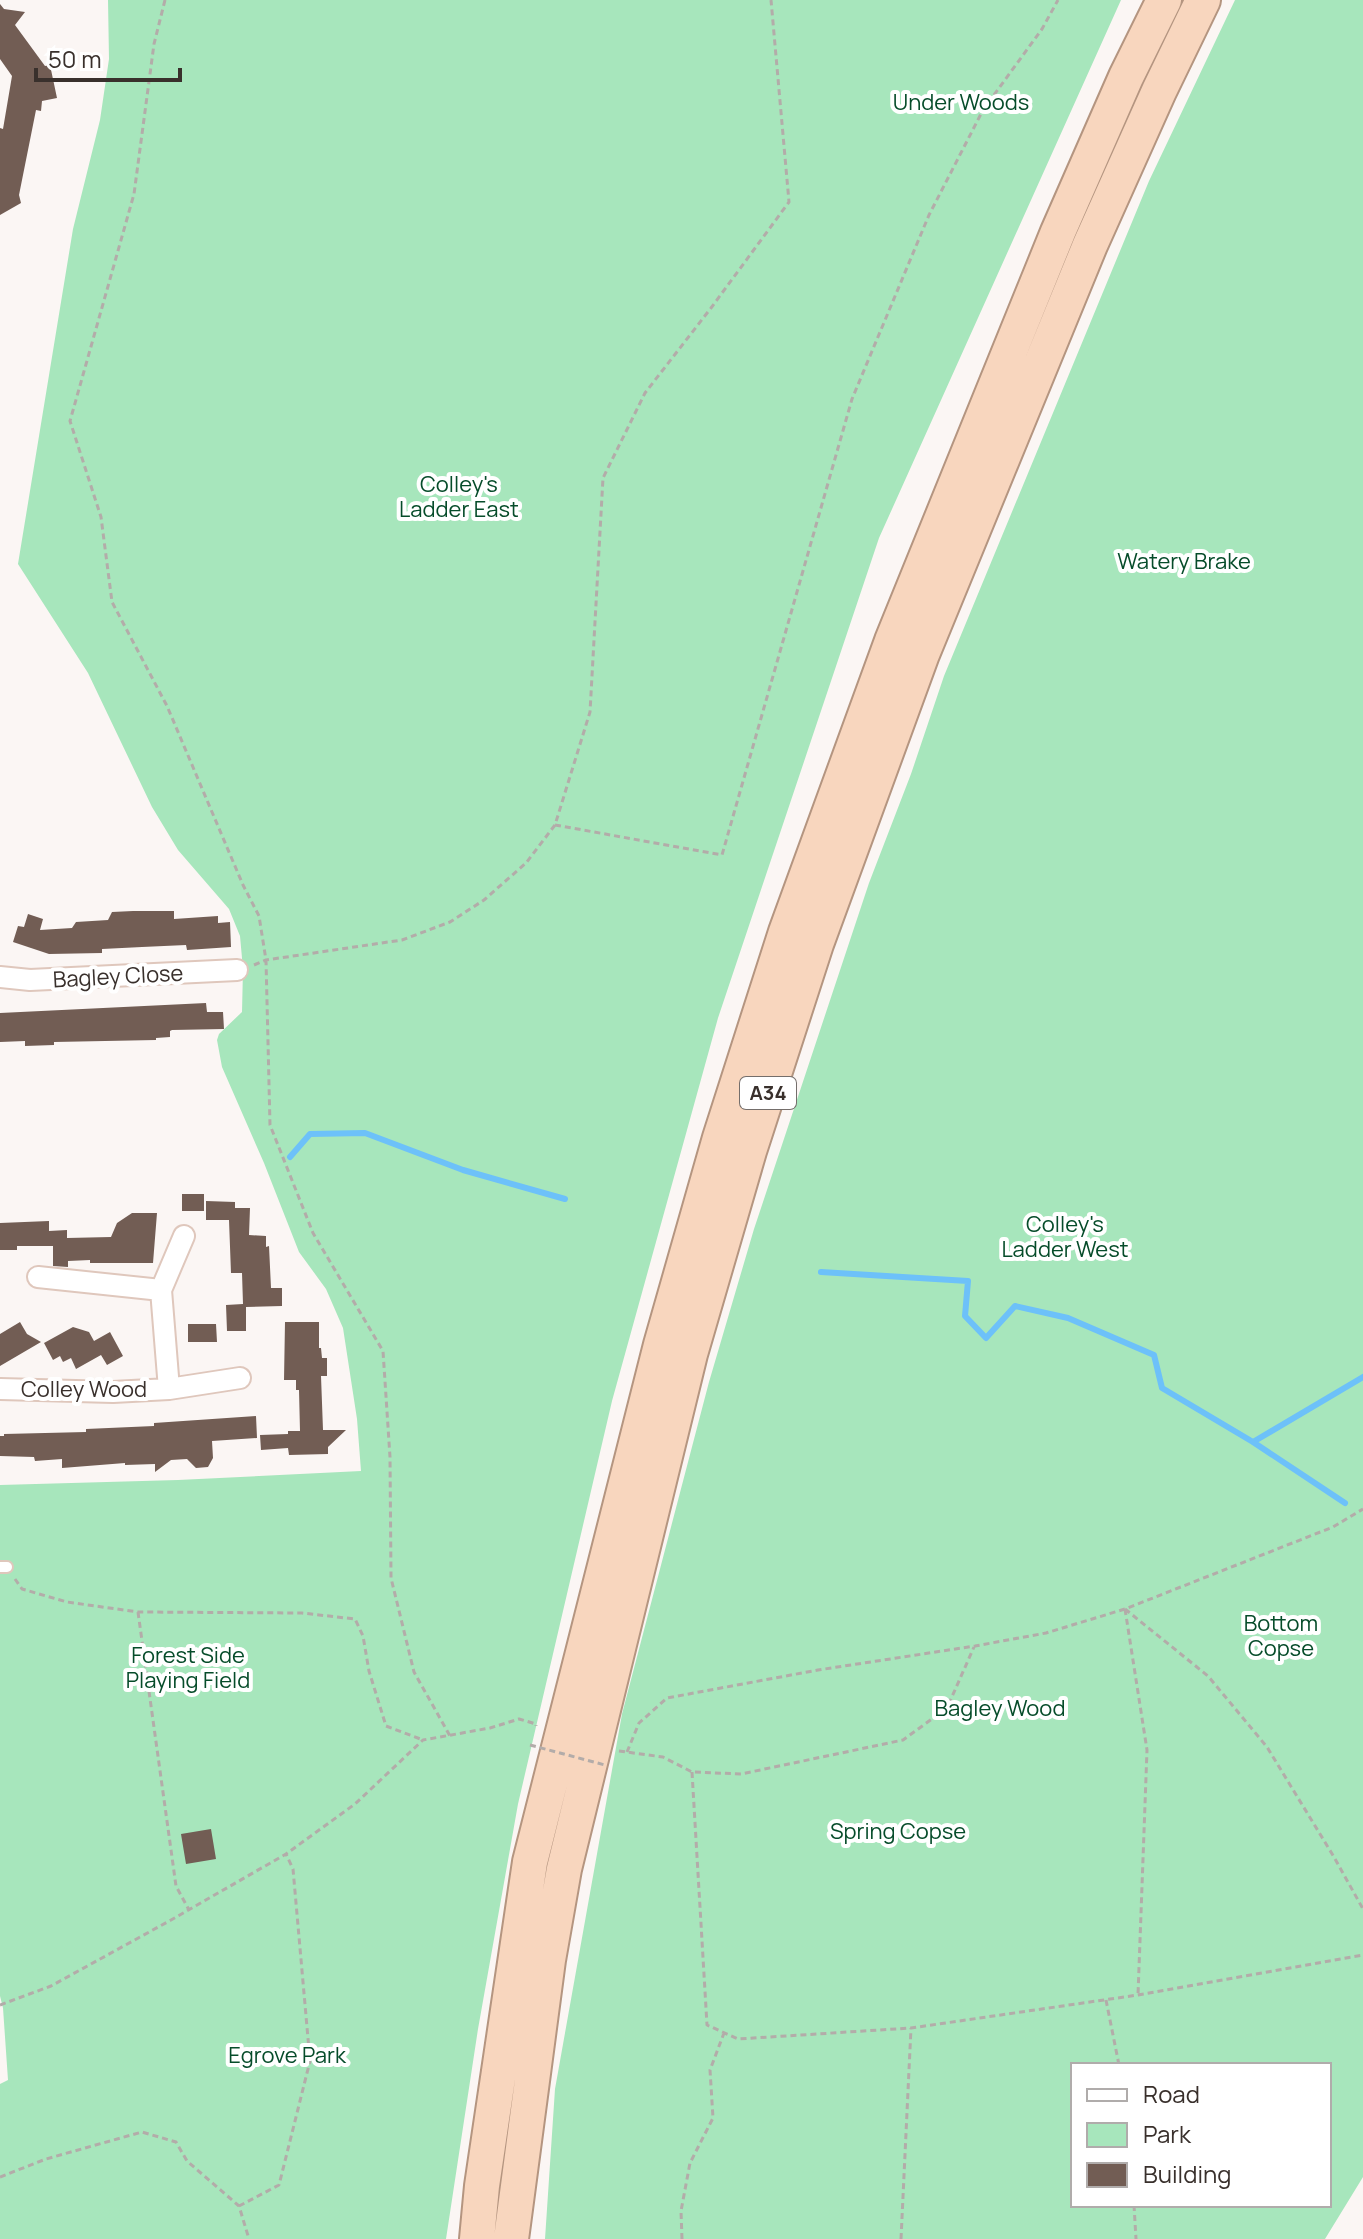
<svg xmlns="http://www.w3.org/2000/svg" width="1363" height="2239" font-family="Manrope,sans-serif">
<rect width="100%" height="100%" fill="#fbf6f4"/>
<path fill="#a7e6bc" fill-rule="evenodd" d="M 108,0 L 1121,0 L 879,538 L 718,1018 L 612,1401 L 518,1804 L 478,2029 L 446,2239 L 0,2239 L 0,2084 L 8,2080 L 3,2008 L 0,1996 L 0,1485 L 178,1480 L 361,1471 L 357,1419 L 343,1328 L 326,1289 L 299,1252 L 264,1163 L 222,1067 L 217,1040 L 219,1034 L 242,1012 L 243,969 L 240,936 L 229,909 L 178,850 L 152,807 L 88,673 L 18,564 L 73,229 L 100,120 L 109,59 Z
M 1235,0 L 1363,0 L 1363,2177 L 1325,2239 L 545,2239 L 555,2089 L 622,1714 L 709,1382 L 754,1229 L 869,883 L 911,774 L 944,676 L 1149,181 ZM 1073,2065 L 1329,2065 L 1329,2205 L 1073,2205 Z"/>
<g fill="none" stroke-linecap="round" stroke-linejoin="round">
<path stroke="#6dc1f9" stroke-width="6" d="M 290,1157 L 310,1134 L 365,1133 L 463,1170 L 565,1199
M 821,1272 L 968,1281 L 965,1316 L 986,1338 L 1015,1306 L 1068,1318 L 1154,1355 L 1162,1388 L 1253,1442 L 1345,1503
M 1253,1442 L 1363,1377"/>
</g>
<path fill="#725d54" d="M 0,4 L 4,9 L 25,12 L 15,25 L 45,66 L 50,65 L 57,98 L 42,101 L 41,111 L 36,110 L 19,195 L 21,203 L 0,215 L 0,128 L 3,129 L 12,76 L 0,59 Z
M 133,911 L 174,911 L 174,919 L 218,916 L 218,923 L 230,922 L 231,947 L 187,950 L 186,945 L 142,947 L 102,949 L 102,953 L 49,954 L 13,942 L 18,926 L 24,927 L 28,914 L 43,919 L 40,930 L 72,928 L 76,922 L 108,920 L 112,912 Z
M 206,1003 L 207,1012 L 223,1012 L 224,1029 L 172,1030 L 170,1031 L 170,1037 L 156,1038 L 156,1040 L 54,1042 L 54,1045 L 25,1046 L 25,1041 L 0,1042 L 0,1013 Z
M 182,1194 L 204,1194 L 204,1211 L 182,1211 Z
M 206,1201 L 235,1202 L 235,1208 L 250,1208 L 249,1235 L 266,1236 L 266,1247 L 269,1246 L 271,1288 L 282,1288 L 282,1306 L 246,1307 L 246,1331 L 227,1331 L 226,1305 L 243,1304 L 242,1273 L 231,1273 L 229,1220 L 206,1220 Z
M 132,1213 L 157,1213 L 153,1263 L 90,1263 L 90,1260 L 68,1261 L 68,1267 L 53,1266 L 53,1246 L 17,1246 L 17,1250 L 0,1250 L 0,1223 L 49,1221 L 49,1231 L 67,1230 L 67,1238 L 111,1237 L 117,1223 Z
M 20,1322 L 27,1334 L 41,1342 L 0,1366 L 0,1334 Z
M 285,1322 L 319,1322 L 319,1348 L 321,1348 L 322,1358 L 327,1358 L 327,1376 L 321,1376 L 323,1430 L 346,1430 L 328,1447 L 328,1454 L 289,1455 L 288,1448 L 261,1450 L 260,1435 L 288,1434 L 288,1431 L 300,1431 L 299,1390 L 296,1390 L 296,1380 L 284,1380 Z
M 188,1324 L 216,1324 L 217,1342 L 188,1342 Z
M 73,1327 L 89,1332 L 94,1341 L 110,1332 L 123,1356 L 107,1365 L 101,1355 L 76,1369 L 71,1358 L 63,1362 L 60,1356 L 53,1360 L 44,1343 Z
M 256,1416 L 257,1438 L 212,1441 L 213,1458 L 208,1467 L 196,1468 L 187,1459 L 171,1460 L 155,1472 L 155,1464 L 125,1465 L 125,1463 L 62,1468 L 62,1459 L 35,1461 L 34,1457 L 0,1456 L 0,1436 L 4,1436 L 4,1434 L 86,1432 L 86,1429 L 154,1426 L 154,1423 Z
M 211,1829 L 216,1859 L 186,1864 L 181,1834 Z"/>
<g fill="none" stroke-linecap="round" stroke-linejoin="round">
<g stroke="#dfc7bc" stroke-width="14">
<path id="service" d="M 0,1567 L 7,1567"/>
</g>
<g stroke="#dfc7bc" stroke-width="24">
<path id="minor" d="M 0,977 L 30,980 L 237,970
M 38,1277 L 161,1290
M 0,1389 L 113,1392 L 169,1389 L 240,1378
M 169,1389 L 161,1290 L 184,1236"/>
</g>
<g stroke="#b49580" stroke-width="38">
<path id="trunk" d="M 477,2239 L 482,2186 L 530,1862 L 661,1345 L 720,1138 L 786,932 L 892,641 L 1058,232 L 1126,77 L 1164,0
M 511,2239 L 548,1960 L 564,1869 L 690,1354 L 749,1151 L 816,944 L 922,654 L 1090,245 L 1159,91 L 1203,0"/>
</g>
<path stroke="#b3aca9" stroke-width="3" stroke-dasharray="6 4" stroke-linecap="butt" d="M 165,0 L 154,44 L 134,194 L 70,421 L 101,517 L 112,602 L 167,706 L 243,885 L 259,916 L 266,960 L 270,1125 L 313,1233 L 383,1351 L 390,1457 L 391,1578 L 414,1672 L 450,1736
M 555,825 L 722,855 L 852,399 L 929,215 L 983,110 L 1042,29 L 1058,0
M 254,965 L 266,960 L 402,940 L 450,922 L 484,900 L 526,863 L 555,825 L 590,712 L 603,478 L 645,393 L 711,308 L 789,202 L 771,0
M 15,1579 L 22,1589 L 67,1602 L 138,1612 L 302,1613 L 355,1619 L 363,1636 L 369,1671 L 386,1726 L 423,1740
M 1125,1609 L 1147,1750 L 1138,1995
M 1125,1609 L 1208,1676 L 1267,1747 L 1334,1857 L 1363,1909
M 138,1612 L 176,1886 L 189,1910
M 619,1751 L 663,1757 L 692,1772 L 741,1774 L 903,1740 L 947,1708 L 974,1647
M 627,1752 L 639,1723 L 667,1698 L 818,1670 L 975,1646 L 1046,1633 L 1125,1609 L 1333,1527 L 1363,1509
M 692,1772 L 707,2025 L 738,2039 L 911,2028 L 1138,1995 L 1363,1955
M 1106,2000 L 1119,2065
M 0,2005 L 51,1986 L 171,1920 L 286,1854 L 355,1804 L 423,1740 L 490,1728 L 519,1719 L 536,1724 L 536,1726
M 0,2177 L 46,2159 L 142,2132 L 176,2142 L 187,2161 L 239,2206 L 249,2239
M 1134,2205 L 1136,2239
M 239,2206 L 279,2185 L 310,2061 L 293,1869 L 286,1854
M 682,2239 L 681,2211 L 690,2163 L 713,2118 L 710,2070 L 724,2033
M 901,2239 L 911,2028"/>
<use href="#service" stroke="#fff" stroke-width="10"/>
<use href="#minor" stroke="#fff" stroke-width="20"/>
<use href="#trunk" stroke="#f8d6be" stroke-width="34"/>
<path stroke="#b3aca9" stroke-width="3" stroke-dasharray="6 4" stroke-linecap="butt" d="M 530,1745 L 605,1765"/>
</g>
<g text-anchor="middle" stroke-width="8" stroke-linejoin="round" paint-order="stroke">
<rect fill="#fff" stroke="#746e6b" stroke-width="2" x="740" y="1077" width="56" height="32" rx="6"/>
<g font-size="20" font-weight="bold" fill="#39302c">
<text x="768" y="1100">A34</text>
</g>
<g font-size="22" fill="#064c2a" stroke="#fff">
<text x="961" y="110">Under Woods</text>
<text x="459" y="492">Colley's<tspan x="459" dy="25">Ladder East</tspan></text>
<text x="1184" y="569">Watery Brake</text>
<text x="1065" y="1232">Colley's<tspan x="1065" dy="25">Ladder West</tspan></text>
<text x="1281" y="1631">Bottom<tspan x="1281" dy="25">Copse</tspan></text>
<text x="188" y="1663">Forest Side<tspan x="188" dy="25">Playing Field</tspan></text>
<text x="1000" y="1716">Bagley Wood</text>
<text x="898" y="1839">Spring Copse</text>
<text x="287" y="2063">Egrove Park</text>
</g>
<g font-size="22" fill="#39302c" stroke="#fff">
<text transform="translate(118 976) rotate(-3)" y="8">Bagley Close</text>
<text x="84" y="1397">Colley Wood</text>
</g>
</g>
<rect x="1071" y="2063" width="260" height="144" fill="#ffffff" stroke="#b0acab" stroke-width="2"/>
<rect x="1087" y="2089" width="40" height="12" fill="#ffffff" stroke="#b0acab" stroke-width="2"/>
<text x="1143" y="2103" font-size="24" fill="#39302c">Road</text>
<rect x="1087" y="2123" width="40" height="24" fill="#a7e6bc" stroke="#b0acab" stroke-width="2"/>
<text x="1143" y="2143" font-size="24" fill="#39302c">Park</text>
<rect x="1087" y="2163" width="40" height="24" fill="#725d54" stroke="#b0acab" stroke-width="2"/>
<text x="1143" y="2183" font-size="24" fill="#39302c">Building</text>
<path d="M36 68v12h144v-12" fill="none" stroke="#39302c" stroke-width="4"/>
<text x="48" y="68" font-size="24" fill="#39302c" stroke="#ffffff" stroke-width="6" paint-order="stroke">50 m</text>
</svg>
